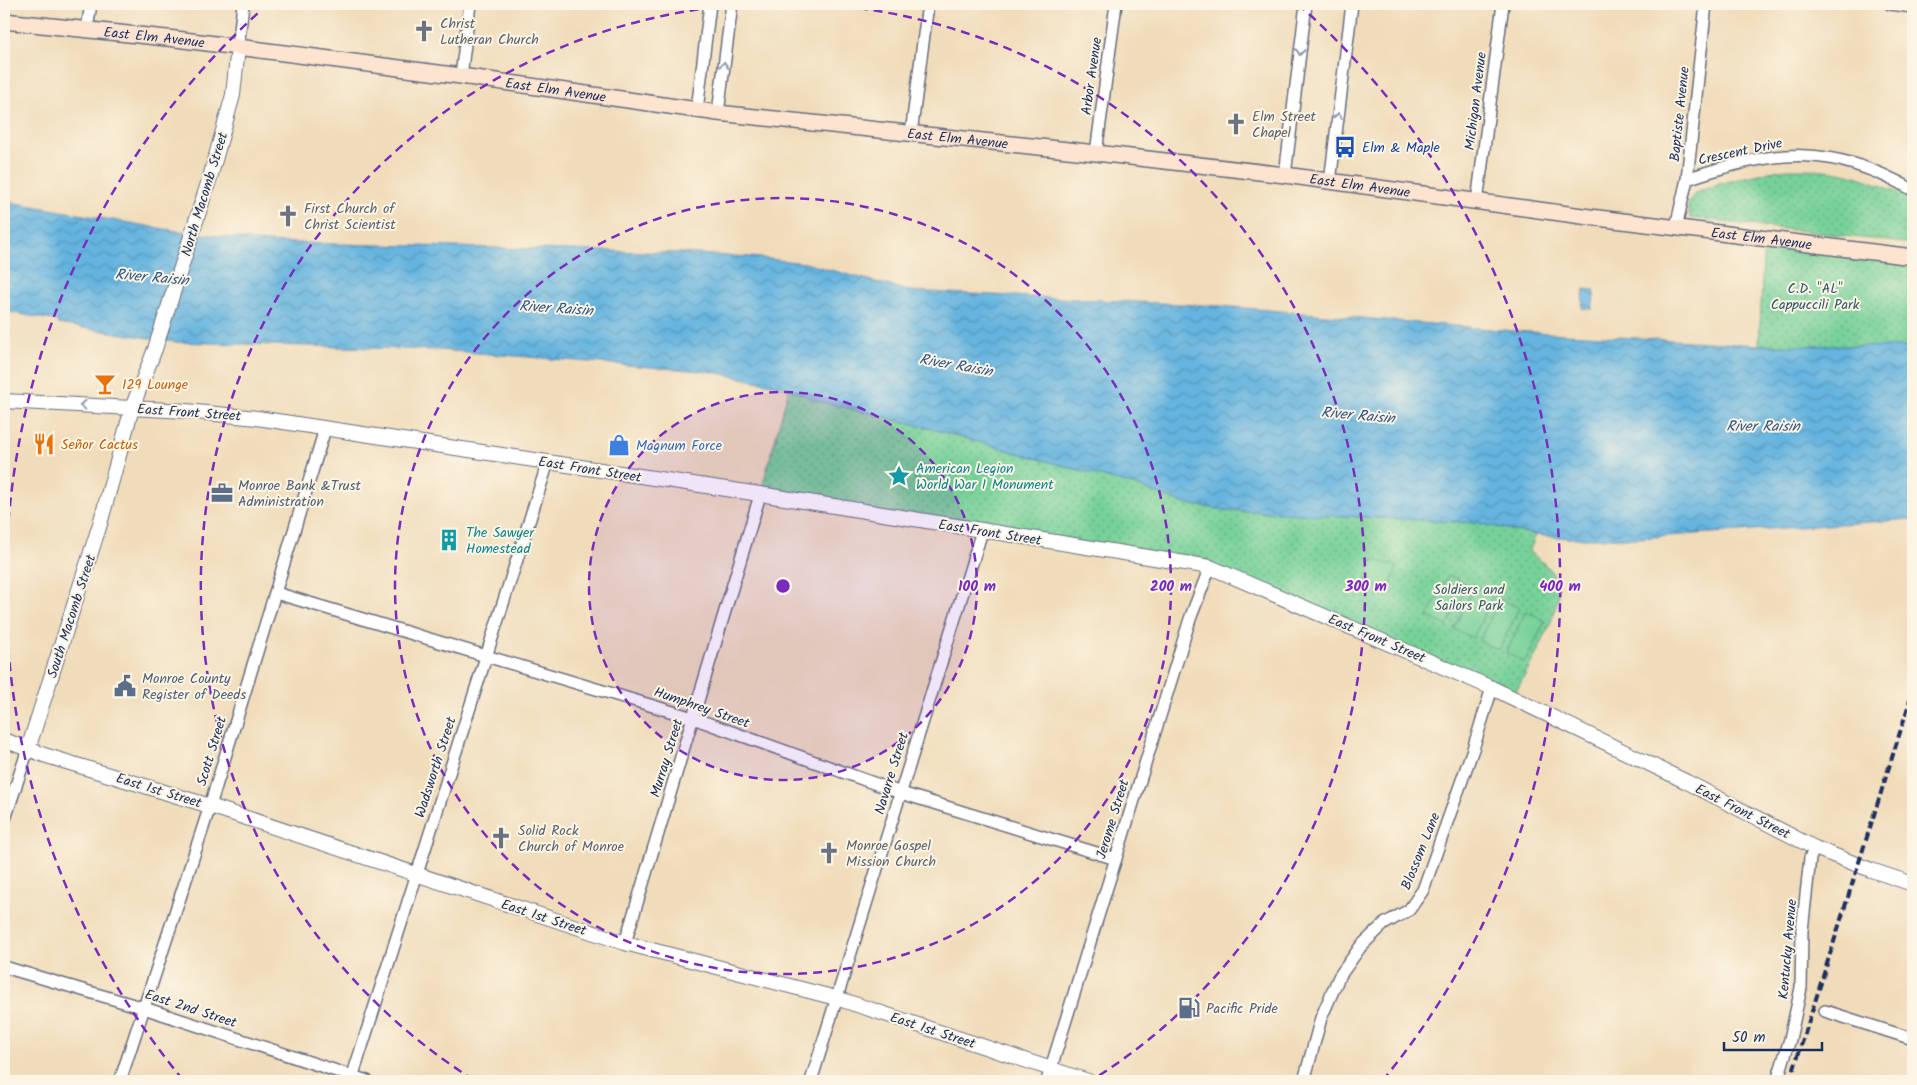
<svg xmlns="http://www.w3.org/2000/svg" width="1917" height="1085" font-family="Kalam,sans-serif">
<defs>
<pattern id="grass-dots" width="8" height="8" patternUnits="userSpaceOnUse" patternTransform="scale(1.25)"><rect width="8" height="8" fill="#77d198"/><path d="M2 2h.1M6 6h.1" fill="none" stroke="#61aa7f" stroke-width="1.8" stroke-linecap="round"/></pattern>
<pattern id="water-waves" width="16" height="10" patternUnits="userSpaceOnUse" patternTransform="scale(1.25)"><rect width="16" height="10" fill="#65b4df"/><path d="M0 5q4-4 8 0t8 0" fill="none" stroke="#5293b8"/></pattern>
</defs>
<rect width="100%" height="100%" fill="#fcf5e5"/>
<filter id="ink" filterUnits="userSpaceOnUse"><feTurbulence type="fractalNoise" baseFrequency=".02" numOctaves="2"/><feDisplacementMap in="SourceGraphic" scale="10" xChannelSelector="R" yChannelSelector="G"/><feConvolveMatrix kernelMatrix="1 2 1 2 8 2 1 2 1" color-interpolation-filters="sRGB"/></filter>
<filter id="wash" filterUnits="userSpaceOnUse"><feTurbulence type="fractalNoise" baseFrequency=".0096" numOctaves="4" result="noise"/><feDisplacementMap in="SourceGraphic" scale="20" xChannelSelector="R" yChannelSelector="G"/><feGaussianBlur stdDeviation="1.12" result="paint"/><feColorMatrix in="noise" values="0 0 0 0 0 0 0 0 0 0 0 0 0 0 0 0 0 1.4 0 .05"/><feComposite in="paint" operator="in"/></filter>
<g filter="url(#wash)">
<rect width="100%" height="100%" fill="#f0dcba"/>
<path fill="url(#grass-dots)" stroke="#49807b" d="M 1787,169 C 1807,169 1829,169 1849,174 C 1870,180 1890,189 1910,198 L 1913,201 L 1913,244 L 1691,218 C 1685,208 1689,202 1695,193 C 1725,181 1755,174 1787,169 Z
M 1764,239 L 1913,258 L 1913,347 L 1759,345 Z
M 789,388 L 814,400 L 921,426 L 1133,485 L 1183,503 L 1225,510 L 1478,523 L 1536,535 L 1529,552 C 1541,561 1552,568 1557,583 C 1566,607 1525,674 1513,697 L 1210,567 L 760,495 Z"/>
<path fill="#77d198" stroke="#49807b" d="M 917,465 L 951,471 L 948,485 L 914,479 Z
M 1373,559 L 1397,567 L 1389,590 L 1365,582 Z
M 1448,575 L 1468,584 L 1447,626 L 1428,617 Z
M 1474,587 L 1493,596 L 1473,638 L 1454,629 Z
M 1500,599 L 1519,608 L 1499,650 L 1479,641 Z
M 1526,611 L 1545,621 L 1525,662 L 1506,653 Z"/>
<path fill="url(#water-waves)" stroke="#40729e" d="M 4,201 L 164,229 L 264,242 L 683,253 L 751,257 L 805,263 L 909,291 L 1221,306 L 1514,331 L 1759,345 L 1913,347 L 1913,519 L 1639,538 L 1568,538 L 1536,535 L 1478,523 L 1225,510 L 1183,503 L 1133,485 L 921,426 L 814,400 L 789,388 L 713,372 L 440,350 L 175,342 L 58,324 L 58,321 L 4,311 Z
M 1584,289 L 1595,290 L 1592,309 L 1582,308 Z"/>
</g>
<g filter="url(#ink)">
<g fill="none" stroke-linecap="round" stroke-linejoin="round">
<g stroke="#666c7e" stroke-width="14">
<path id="minor" d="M 1890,4 L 1913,7
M 87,29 L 91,4
M 238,47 L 243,4
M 461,76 L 470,4
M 697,110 L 710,4
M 718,113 L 732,4
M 911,134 L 928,4
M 1096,153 L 1116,4
M 1285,175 L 1306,4
M 1687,179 C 1776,149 1829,143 1913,190
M 1330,182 L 1352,4
M 1477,202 L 1503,4
M 1676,227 L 1687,179 L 1706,4
M 276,593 L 693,718 L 901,793 L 1116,859
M 4,822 L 28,749
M 625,943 L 760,495
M 4,967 L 144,1008 L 367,1081
M 1825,1011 L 1913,1039
M 120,1081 L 210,806 L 325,429
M 351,1081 L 548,462
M 811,1081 L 982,531
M 1047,1081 L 1190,619 L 1210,567
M 1304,1081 L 1321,1018 L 1339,977 L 1361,946 L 1384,924 L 1409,910 L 1423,890 L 1473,749 L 1492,688
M 1777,1081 L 1790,1039 L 1801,988 L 1802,931 L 1810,858 L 1815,848"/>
</g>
<g stroke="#666c7e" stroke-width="16">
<path id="tertiary" d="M 4,401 L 186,411 L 257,418 L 766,495 L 1210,567 L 1492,688 L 1687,782 L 1815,848 L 1871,870 L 1913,884
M 4,740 L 44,755 L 210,806 L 625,943 L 836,998 L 1088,1081
M 28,749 L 100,524 L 132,408 L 155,349 L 211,174 L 233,95 L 238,47"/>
</g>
<g stroke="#666c7e" stroke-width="18">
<g id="secondary">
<path id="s1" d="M 4,21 L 176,39 L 461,76 L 718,113 L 1096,153 L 1285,175 L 1582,216 L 1913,257"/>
</g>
</g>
<use href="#minor" stroke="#fff" stroke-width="11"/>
<use href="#tertiary" stroke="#fff" stroke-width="14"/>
<use href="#secondary" stroke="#fde4d1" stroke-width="15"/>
<path stroke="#1b2f5e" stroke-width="4" stroke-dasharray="8 4" stroke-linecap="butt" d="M 1790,1081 L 1913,691"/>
</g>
<defs><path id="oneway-chevron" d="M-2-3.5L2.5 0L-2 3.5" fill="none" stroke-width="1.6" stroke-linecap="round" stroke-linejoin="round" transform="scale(1.25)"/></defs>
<g stroke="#8d97ae">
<use href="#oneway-chevron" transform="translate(1300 52) rotate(97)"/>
<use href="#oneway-chevron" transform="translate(724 65) rotate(-83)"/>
<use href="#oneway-chevron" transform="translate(1338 116) rotate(-83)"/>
<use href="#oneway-chevron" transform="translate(83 405) rotate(-177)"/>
</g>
</g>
<circle cx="783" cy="586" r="194" fill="#7b2cbf" fill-opacity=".12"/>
<g fill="none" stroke="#7b2cbf" stroke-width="2.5" stroke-dasharray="9 6">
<circle cx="783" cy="586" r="194"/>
<circle cx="783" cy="586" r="388"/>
<path d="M474 1080A583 583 0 0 1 752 4M814 4A583 583 0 0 1 1092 1080"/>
<path d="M183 1080A777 777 0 0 1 268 4M1298 4A777 777 0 0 1 1383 1080"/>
</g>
<defs>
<g id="church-bare" transform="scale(1.725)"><path d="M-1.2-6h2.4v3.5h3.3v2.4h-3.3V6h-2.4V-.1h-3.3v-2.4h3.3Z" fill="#6b7280" stroke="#fcf5e5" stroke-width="2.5" paint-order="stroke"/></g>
<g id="bus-bare" transform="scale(1.725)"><path d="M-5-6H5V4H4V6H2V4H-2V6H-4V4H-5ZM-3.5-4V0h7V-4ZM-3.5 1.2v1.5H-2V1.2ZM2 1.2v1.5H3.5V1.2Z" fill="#1a4fb4" stroke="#fcf5e5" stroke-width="2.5" paint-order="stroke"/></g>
<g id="bar-bare" transform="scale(1.725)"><path d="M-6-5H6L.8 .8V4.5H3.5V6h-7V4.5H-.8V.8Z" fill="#e8710a" stroke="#fcf5e5" stroke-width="2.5" paint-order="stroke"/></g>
<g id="restaurant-bare" transform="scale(1.725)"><path d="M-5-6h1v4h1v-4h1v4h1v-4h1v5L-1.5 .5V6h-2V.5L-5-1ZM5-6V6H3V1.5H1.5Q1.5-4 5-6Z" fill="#e8710a" stroke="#fcf5e5" stroke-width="2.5" paint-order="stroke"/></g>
<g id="shop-bare" transform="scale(1.725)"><path d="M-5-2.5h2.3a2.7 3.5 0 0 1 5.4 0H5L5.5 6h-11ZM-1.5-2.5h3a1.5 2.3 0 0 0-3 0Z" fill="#3f7fe0" stroke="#fcf5e5" stroke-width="2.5" paint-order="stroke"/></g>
<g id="sight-bare" transform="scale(1.725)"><path d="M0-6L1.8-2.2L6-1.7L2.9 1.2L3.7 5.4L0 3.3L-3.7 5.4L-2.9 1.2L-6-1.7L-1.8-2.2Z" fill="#0f9aa8" stroke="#fcf5e5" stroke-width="2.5" paint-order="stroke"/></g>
<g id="office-bare" transform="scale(1.725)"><path d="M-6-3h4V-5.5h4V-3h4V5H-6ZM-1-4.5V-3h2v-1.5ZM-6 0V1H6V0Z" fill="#5c6f8a" stroke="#fcf5e5" stroke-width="2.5" paint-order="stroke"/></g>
<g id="building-bare" transform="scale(1.725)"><path d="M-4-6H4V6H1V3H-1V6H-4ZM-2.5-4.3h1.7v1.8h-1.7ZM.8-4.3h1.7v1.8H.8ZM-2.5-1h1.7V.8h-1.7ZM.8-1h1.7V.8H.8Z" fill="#0f9aa8" stroke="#fcf5e5" stroke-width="2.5" paint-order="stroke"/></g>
<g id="civic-bare" transform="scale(1.725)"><path d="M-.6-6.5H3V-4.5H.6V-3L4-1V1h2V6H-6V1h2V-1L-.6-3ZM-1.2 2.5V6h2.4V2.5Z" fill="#5c6f8a" stroke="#fcf5e5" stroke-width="2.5" paint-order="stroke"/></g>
<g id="fuel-bare" transform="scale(1.725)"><path d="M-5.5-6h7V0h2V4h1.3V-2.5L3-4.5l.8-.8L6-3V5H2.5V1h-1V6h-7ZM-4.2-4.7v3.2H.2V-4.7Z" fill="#5c6f8a" stroke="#fcf5e5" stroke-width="2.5" paint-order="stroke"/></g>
</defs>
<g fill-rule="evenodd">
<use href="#church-bare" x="424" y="31"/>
<use href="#church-bare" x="1236" y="124"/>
<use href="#bus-bare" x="1345" y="147"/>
<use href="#church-bare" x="288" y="216"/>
<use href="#bar-bare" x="105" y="384"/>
<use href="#restaurant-bare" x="44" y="444"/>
<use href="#shop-bare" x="619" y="445"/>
<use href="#sight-bare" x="899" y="476"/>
<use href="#office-bare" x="222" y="493"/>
<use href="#building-bare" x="449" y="540"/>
<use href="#civic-bare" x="125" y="686"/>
<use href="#church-bare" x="501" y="838"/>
<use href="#church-bare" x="829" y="853"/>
<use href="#fuel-bare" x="1189" y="1008"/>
</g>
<g text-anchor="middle" stroke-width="4" stroke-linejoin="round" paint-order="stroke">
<g font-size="14" fill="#5b616d" stroke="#fcf5e5" text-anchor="start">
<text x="440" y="28">Christ<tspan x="440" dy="16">Lutheran Church</tspan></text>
<text x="1252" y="121">Elm Street<tspan x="1252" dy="16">Chapel</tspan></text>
<text x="304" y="213">First Church of<tspan x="304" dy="16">Christ Scientist</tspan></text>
<text x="518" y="835">Solid Rock<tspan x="518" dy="16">Church of Monroe</tspan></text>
<text x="846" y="850">Monroe Gospel<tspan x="846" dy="16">Mission Church</tspan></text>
</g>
<g font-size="14" fill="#1b2f5e" stroke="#fcf5e5">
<text dy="5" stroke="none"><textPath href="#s1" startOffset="151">East Elm Avenue</textPath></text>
<text transform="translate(1091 76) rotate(-82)" y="5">Arbor Avenue</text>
<text dy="5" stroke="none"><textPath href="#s1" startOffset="556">East Elm Avenue</textPath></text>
<text transform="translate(1475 101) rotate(-83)" y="5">Michigan Avenue</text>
<text transform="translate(1679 114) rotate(-84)" y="5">Baptiste Avenue</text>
<text dy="5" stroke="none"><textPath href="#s1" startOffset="961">East Elm Avenue</textPath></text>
<text transform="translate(1740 151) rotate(-12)" y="5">Crescent Drive</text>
<text dy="5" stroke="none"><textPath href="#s1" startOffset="1366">East Elm Avenue</textPath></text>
<text transform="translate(204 194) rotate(-73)" y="5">North Macomb Street</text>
<text dy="5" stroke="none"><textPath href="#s1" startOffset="1771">East Elm Avenue</textPath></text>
<text transform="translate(189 412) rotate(4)" y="5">East Front Street</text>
<text transform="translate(590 469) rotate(9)" y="5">East Front Street</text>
<text transform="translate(990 532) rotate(9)" y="5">East Front Street</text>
<text transform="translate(71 616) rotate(-72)" y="5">South Macomb Street</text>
<text transform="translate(1377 638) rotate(23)" y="5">East Front Street</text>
<text transform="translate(702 707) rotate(19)" y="5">Humphrey Street</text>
<text transform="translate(211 751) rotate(-73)" y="5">Scott Street</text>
<text transform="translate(666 758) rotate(-73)" y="5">Murray Street</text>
<text transform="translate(435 767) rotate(-72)" y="5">Wadsworth Street</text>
<text transform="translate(891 773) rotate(-73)" y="5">Navarre Street</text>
<text transform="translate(159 790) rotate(17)" y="5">East 1st Street</text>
<text transform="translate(1743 811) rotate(27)" y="5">East Front Street</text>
<text transform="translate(1112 819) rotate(-73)" y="5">Jerome Street</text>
<text transform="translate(1420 851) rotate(-68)" y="5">Blossom Lane</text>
<text transform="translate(544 917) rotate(18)" y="5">East 1st Street</text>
<text transform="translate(1787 949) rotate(-85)" y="5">Kentucky Avenue</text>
<text transform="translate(191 1008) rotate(18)" y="5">East 2nd Street</text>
<text transform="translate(933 1030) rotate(18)" y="5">East 1st Street</text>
</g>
<g font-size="14" fill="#164399" stroke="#fcf5e5" text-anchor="start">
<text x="1362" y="152">Elm &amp; Maple</text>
</g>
<g font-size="14" fill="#32586c" stroke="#fcf5e5">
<text x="1815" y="293">C.D. "AL"<tspan x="1815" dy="16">Cappuccili Park</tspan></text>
<text x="1469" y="594">Soldiers and<tspan x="1469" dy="16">Sailors Park</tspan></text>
</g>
<g font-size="14" fill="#c56008" stroke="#fcf5e5" text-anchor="start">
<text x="122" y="389">129 Lounge</text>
<text x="61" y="449">Señor Cactus</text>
</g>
<g font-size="14" fill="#366cbe" stroke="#fcf5e5" text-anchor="start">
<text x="636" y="450">Magnum Force</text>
</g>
<g font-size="14" fill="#0d838f" stroke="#fcf5e5" text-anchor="start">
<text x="916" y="473">American Legion<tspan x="916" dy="16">World War I Monument</tspan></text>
<text x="466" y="537">The Sawyer<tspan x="466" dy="16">Homestead</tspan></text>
</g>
<g font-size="14" fill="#4e5e75" stroke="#fcf5e5" text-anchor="start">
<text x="238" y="490">Monroe Bank &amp;Trust<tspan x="238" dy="16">Administration</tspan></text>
<text x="142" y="683">Monroe County<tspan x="142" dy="16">Register of Deeds</tspan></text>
<text x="1206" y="1013">Pacific Pride</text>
</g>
<g font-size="15" font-style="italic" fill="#315785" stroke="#fcf5e5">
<text transform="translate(152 277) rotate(5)" y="5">River Raisin</text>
<text transform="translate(556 308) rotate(4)" y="5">River Raisin</text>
<text transform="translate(956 365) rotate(10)" y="5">River Raisin</text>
<text transform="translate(1358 415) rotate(5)" y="5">River Raisin</text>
<text x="1763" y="431">River Raisin</text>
</g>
</g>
<circle cx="783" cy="586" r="8" fill="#7b2cbf" stroke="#fcf5e5" stroke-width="2.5"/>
<g font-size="15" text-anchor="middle" font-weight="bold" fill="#7b2cbf" stroke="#fcf5e5" stroke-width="4" stroke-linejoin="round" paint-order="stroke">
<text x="977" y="591">100 m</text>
<text x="1171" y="591">200 m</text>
<text x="1366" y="591">300 m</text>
<text x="1560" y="591">400 m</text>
</g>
<rect width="1917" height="1085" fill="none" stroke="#fcf5e5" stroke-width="20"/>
<path d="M1724 1042v8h98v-8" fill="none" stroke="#1b2f5e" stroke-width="2.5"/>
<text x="1732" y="1042" font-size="15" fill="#1b2f5e" stroke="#fcf5e5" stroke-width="4" paint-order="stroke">50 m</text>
</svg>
